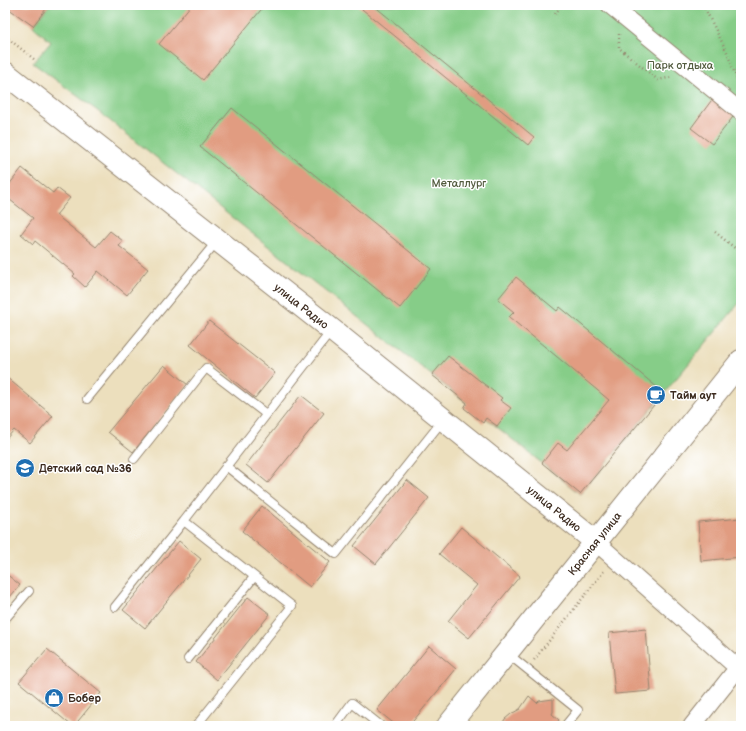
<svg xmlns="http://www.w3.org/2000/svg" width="746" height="731" font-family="'Balsamiq Sans',sans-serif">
<rect width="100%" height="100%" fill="#fff"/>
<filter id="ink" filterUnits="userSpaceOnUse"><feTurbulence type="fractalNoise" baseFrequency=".025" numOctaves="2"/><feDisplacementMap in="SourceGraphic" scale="8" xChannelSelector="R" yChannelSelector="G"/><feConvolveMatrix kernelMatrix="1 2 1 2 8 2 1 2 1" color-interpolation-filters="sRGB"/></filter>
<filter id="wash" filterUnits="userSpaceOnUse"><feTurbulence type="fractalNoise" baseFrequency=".012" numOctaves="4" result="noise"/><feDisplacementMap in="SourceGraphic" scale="16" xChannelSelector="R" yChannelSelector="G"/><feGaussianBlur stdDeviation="0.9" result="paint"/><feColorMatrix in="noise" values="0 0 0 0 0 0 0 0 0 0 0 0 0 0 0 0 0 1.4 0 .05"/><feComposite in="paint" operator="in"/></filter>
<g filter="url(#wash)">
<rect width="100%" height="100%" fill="#ecdfbd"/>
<path fill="#86cd88" stroke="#607c53" d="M 49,5 L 741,5 L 741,301 L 580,494 L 486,418 L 345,307 L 99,112 L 33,63 L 51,42 L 33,26 Z"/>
<g id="blocks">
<path fill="#e19c81" d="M 5,5 L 49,5 L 33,26 L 5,6 Z
M 191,5 L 265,5 L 203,80 L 159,44 Z
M 357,5 L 373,5 L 534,137 L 528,145 Z
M 714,97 L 736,113 L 712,144 L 691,128 Z
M 232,108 L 431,269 L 400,308 L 200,147 Z
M 22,168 L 53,193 L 57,188 L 70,198 L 56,215 L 96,247 L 110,231 L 123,241 L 119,246 L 148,269 L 127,295 L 98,271 L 85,287 L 73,276 L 75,274 L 35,241 L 33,244 L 21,234 L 33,218 L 5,196 L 5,190 Z
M 516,277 L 557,311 L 560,307 L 664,393 L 580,494 L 542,463 L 558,443 L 567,450 L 609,400 L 509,317 L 514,312 L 498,299 Z
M 209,321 L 275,373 L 255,398 L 190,345 Z
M 448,356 L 502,398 L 500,400 L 511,408 L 497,426 L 486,418 L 483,423 L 464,408 L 467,403 L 432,375 Z
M 164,365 L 188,385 L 133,452 L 108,432 Z
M 6,377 L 53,416 L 30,443 L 14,430 L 5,440 L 5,378 Z
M 301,395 L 324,413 L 268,483 L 246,465 Z
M 407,480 L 429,498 L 376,564 L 354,546 Z
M 262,506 L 330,562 L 310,587 L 242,531 Z
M 741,518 L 741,557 L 701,561 L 698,522 Z
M 461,527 L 520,576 L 469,638 L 448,621 L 477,585 L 439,554 Z
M 179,541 L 201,559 L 145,628 L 123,610 Z
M 5,573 L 20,585 L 5,603 Z
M 248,597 L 270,614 L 217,680 L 196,662 Z
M 646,629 L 651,691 L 615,694 L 609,633 Z
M 429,646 L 456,669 L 409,726 L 397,726 L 377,710 Z
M 47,649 L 101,693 L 74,726 L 72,726 L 19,682 Z
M 529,696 L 537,703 L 539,701 L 553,699 L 553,712 L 552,714 L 559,720 L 555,726 L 501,726 L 505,719 L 511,714 L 520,709 Z"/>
</g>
</g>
<g filter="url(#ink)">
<use href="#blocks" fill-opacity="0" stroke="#94846e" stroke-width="1"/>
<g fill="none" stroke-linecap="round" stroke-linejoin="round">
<g stroke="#94846e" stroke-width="10">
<path id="lane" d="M 87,399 L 217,241
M 134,459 L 206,368 L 266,414
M 226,466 L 336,554 L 443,420
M 184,521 L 332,330
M 115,607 L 184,521 L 292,606 L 196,726
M 5,619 L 29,591
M 507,653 L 578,710 L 565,726
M 188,659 L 254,577
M 335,726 L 352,703 L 381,726"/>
</g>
<g stroke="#94846e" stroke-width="19">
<path id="street" d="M 610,5 L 741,112
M 596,542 L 738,668
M 692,726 L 741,664"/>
</g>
<g stroke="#94846e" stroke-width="24">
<g id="secondary">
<path id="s1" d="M 5,73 L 332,330 L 596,542"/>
<path id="s2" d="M 448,726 L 741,361"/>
</g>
</g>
<path stroke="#94846e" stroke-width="2.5" stroke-dasharray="1 3" stroke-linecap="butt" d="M 703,5 L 727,52 L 741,91
M 555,14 L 562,5
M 619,34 L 619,48 L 658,80 L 672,77
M 5,36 L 35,60
M 715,232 L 741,253
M 534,660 L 604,571 L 602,570"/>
<use href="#lane" stroke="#fff" stroke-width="8"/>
<use href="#street" stroke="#fff" stroke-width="17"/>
<use href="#secondary" stroke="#fff" stroke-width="22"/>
</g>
</g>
<defs>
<g id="cafe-disc" transform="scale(1)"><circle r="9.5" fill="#1f6fb2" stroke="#fff"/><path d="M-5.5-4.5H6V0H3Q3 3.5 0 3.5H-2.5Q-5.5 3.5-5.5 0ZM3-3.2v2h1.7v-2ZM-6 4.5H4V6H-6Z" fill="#fff"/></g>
<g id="school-disc" transform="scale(1)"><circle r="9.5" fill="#1f6fb2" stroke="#fff"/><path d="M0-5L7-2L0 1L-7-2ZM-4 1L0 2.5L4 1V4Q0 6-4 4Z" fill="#fff"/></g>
<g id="shop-disc" transform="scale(1)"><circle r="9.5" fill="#1f6fb2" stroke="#fff"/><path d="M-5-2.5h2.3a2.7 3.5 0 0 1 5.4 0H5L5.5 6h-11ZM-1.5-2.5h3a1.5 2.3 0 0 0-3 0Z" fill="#fff"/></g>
</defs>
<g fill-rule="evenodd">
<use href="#cafe-disc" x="656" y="395"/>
<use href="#school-disc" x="25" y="468"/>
<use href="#shop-disc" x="54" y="698"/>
</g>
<g text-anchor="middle" stroke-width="3" stroke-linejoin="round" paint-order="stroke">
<g font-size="11" fill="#525b3e" stroke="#fff">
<text x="680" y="69">Парк отдыха</text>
<text x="459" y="187">Металлург</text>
</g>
<g font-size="11" fill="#3b2a1e" stroke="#fff">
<text dy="4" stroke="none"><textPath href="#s1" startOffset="377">улица Радио</textPath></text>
<text dy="4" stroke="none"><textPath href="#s1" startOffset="701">улица Радио</textPath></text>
<text dy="4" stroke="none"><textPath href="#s2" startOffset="234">Красная улица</textPath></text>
</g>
<g font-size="11" font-weight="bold" fill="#3b2a1e" stroke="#fff" text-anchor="start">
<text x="670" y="399">Тайм аут</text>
<text x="39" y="472">Детский сад №36</text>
<text x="68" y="702">Бобер</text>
</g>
</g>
<rect width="746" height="731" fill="none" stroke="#fff" stroke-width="20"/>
</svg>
